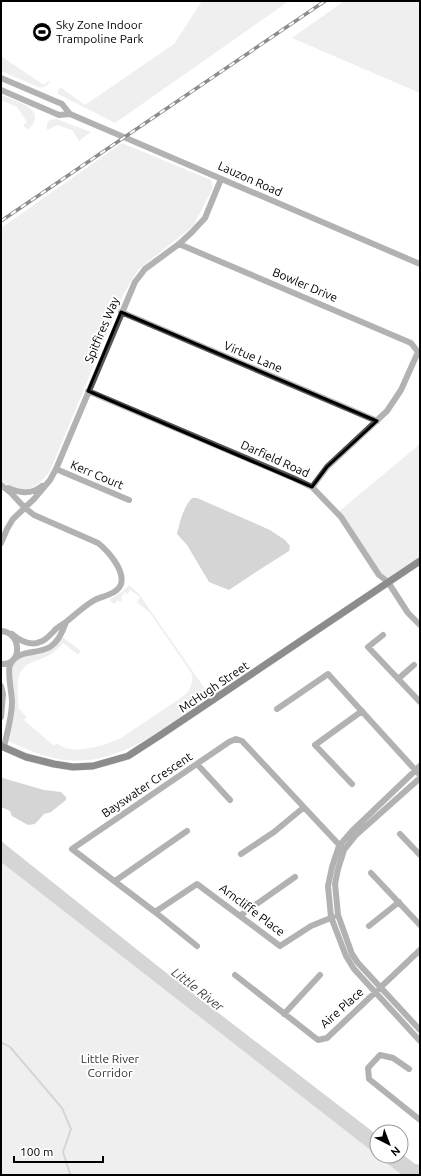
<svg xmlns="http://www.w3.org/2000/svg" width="421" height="1176" font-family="Ubuntu,sans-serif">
<rect width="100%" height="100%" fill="#fff"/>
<path fill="#dcdcdc" d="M 202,1 L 289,1 L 115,123 L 58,94 L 58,91 L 60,87 L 85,105 L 174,44 Z
M 344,1 L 420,1 L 420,93 L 292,38 Z
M 1,56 L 44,85 L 48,81 L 50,82 C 46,87 44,88 38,87 L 1,71 Z
M 1,95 C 17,102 48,108 29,129 L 27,129 L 23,125 L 27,122 L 17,107 L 1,100 Z
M 56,119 L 91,132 L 79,141 L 72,130 L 57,125 L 47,130 L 47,123 L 50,120 Z
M 122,143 L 211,180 L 213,188 L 193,226 L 138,270 L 124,293 L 50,471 C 33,493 25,493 1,482 L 1,228 Z
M 420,444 L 420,561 L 388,582 L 337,513 Z
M 129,585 L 139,594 L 210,696 C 166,726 120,767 63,760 C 43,757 24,748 6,740 L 10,722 L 12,661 L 50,647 L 60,635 L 81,651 L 78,655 L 63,643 C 59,647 55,652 49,655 C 41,661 29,660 22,670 C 15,680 18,698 19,709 L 27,717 L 24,720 L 54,746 L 57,743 C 72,757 105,745 121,738 L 185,695 C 191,688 193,683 192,674 L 150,613 L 137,602 L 140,597 L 130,590 L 127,594 L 125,592 L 121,597 L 122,600 L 120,602 L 118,600 L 114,604 L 110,601 L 110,599 L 122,592 Z
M 1,841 L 160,968 L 377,1135 L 377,1156 L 401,1156 L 401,1153 L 415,1164 L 420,1165 L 420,1175 L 1,1175 Z"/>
<path fill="#a3a3a3" d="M 192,498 L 197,498 L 270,530 L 285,540 L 290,546 L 289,551 L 256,572 L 229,590 L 209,582 L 187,545 L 177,534 C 180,521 183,508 192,498 Z
M 1,777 L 6,779 L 44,790 L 61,792 L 66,797 L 66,800 L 51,812 L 44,814 L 35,824 L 28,825 L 12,816 L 10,811 L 1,807 Z
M 1,841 L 160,968 L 377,1135 L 377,1155 L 1,862 Z
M 401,1153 L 415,1164 L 420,1165 L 420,1175 L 402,1175 L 378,1156 L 401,1156 Z"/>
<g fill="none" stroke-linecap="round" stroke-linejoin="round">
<path stroke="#a3a3a3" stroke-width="2" d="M 1,1042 L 10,1047 L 62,1108 L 71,1129 L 63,1152 L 70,1174 L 72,1175"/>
<g stroke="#dbdbdb" stroke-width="8">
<path id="major" d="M 1,746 L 26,757 L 54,764 L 73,767 L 93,766 L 128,756 L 162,734 L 420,561"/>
</g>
<path stroke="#555" stroke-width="6" d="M 1,78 L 62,104 L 70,114 L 420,264
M 1,90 L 59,115 L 70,114
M 179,244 L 411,343 L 418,352 L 401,390 L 387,411 L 327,467 L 312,487
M 121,312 L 377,421
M 88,391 L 293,478 L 312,487 L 341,517 L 379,575 L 388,582 L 408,613 L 420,625
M 56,469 L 129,500
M 1,485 L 11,493 L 25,508 L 34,515 L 98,543 C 108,551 125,570 121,584 C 117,595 101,596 93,601 C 83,607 75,615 66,622 C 62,625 57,627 54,631 C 48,637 45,641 37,643 C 27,645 19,640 12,634
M 8,488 C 20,493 31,495 42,486
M 1,543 L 7,529 L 13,519 L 34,499 L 50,480 L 56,469 L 135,282 L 145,269 L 179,244 L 192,232 L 205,218 L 221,179
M 1,631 C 22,632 23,666 1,664
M 383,635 L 368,647 L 420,702
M 398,679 L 414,665
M 1,686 L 3,694 L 1,717
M 277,709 L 328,674 L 418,773
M 4,747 C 7,733 12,717 12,702 C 12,694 7,671 10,665 C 17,649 36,655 50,647 C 58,642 63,631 66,622
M 197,764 L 230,800
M 420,766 L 352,831 L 339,846 L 332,867 L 328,886 L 331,917 L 346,956 L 354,969 L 420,1041
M 420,778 L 356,835 L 344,850 L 338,869 L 335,884 L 338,915 L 352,954 L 358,963 L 420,1030
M 352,784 L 315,745 L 362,711
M 400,834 L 420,855
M 241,854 L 274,832 L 303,808
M 371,873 L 420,925
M 115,881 L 187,831
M 155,912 L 197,884 L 280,946 L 311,926 L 333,917
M 241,915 L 295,877
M 369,926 L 399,902
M 197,946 L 155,912 L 72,849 L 229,742 L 236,739 L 242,741 L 344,850
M 235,975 L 318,1040 L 327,1038 L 420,950
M 284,1014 L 320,975
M 409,1069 L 393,1058 L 380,1055 L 368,1068 L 369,1079 L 420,1120"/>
<use href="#major" stroke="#000" stroke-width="7"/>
<g stroke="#000" stroke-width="3.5">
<path id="rail" d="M 1,221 L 325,1"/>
</g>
<use href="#rail" stroke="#fff" stroke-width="2" stroke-dasharray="6" stroke-linecap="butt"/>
</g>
<path d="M0 0H421V1176H0ZM 121,312 L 377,421 L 327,467 L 312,487 L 88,391 Z" fill="#fff" fill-opacity=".55" fill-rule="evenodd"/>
<path fill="none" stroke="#000" stroke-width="3" stroke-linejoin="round" d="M 121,312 L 377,421 L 327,467 L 312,487 L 88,391 Z"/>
<defs>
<g id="stadium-disc" transform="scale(1)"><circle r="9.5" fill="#000" stroke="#fff"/><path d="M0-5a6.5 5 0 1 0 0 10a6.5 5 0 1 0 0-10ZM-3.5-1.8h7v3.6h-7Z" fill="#fff"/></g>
</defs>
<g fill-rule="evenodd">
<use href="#stadium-disc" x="42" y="32"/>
</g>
<g text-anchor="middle" stroke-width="4" stroke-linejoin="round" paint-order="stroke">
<g font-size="12" fill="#000" stroke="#fff" text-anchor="start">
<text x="56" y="29">Sky Zone Indoor<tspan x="56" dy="14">Trampoline Park</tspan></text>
</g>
<g font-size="12" fill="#000" stroke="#fff">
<text transform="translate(250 179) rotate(24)" y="4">Lauzon Road</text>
<text transform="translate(305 285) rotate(23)" y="4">Bowler Drive</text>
<text transform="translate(102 330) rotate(-67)" y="4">Spitfires Way</text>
<text transform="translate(253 357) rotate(23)" y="4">Virtue Lane</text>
<text transform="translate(275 459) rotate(24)" y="4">Darfield Road</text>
<text transform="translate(97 475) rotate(23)" y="4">Kerr Court</text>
<text transform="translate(214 687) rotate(-34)" y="4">McHugh Street</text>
<text transform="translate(147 785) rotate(-34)" y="4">Bayswater Crescent</text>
<text transform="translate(252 910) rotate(37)" y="4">Arncliffe Place</text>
<text transform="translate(342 1008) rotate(-42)" y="4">Aire Place</text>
</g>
<g font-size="12" fill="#333" stroke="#fff">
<text x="110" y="1063">Little River<tspan x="110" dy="14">Corridor</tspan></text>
</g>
<g font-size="13" font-style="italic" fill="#444" stroke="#fff">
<text transform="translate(198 989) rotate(38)" y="5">Little River</text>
</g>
</g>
<rect width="421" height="1176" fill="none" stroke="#000000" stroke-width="4"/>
<g transform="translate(389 1144) rotate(138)"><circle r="19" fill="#ffffff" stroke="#999999"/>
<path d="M0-3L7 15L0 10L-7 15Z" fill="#000000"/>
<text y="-6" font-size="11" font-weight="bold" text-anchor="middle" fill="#000000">N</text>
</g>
<path d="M14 1156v6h89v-6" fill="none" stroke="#000000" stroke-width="2"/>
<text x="20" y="1156" font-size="12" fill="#000000" stroke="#ffffff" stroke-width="3" paint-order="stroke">100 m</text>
</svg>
